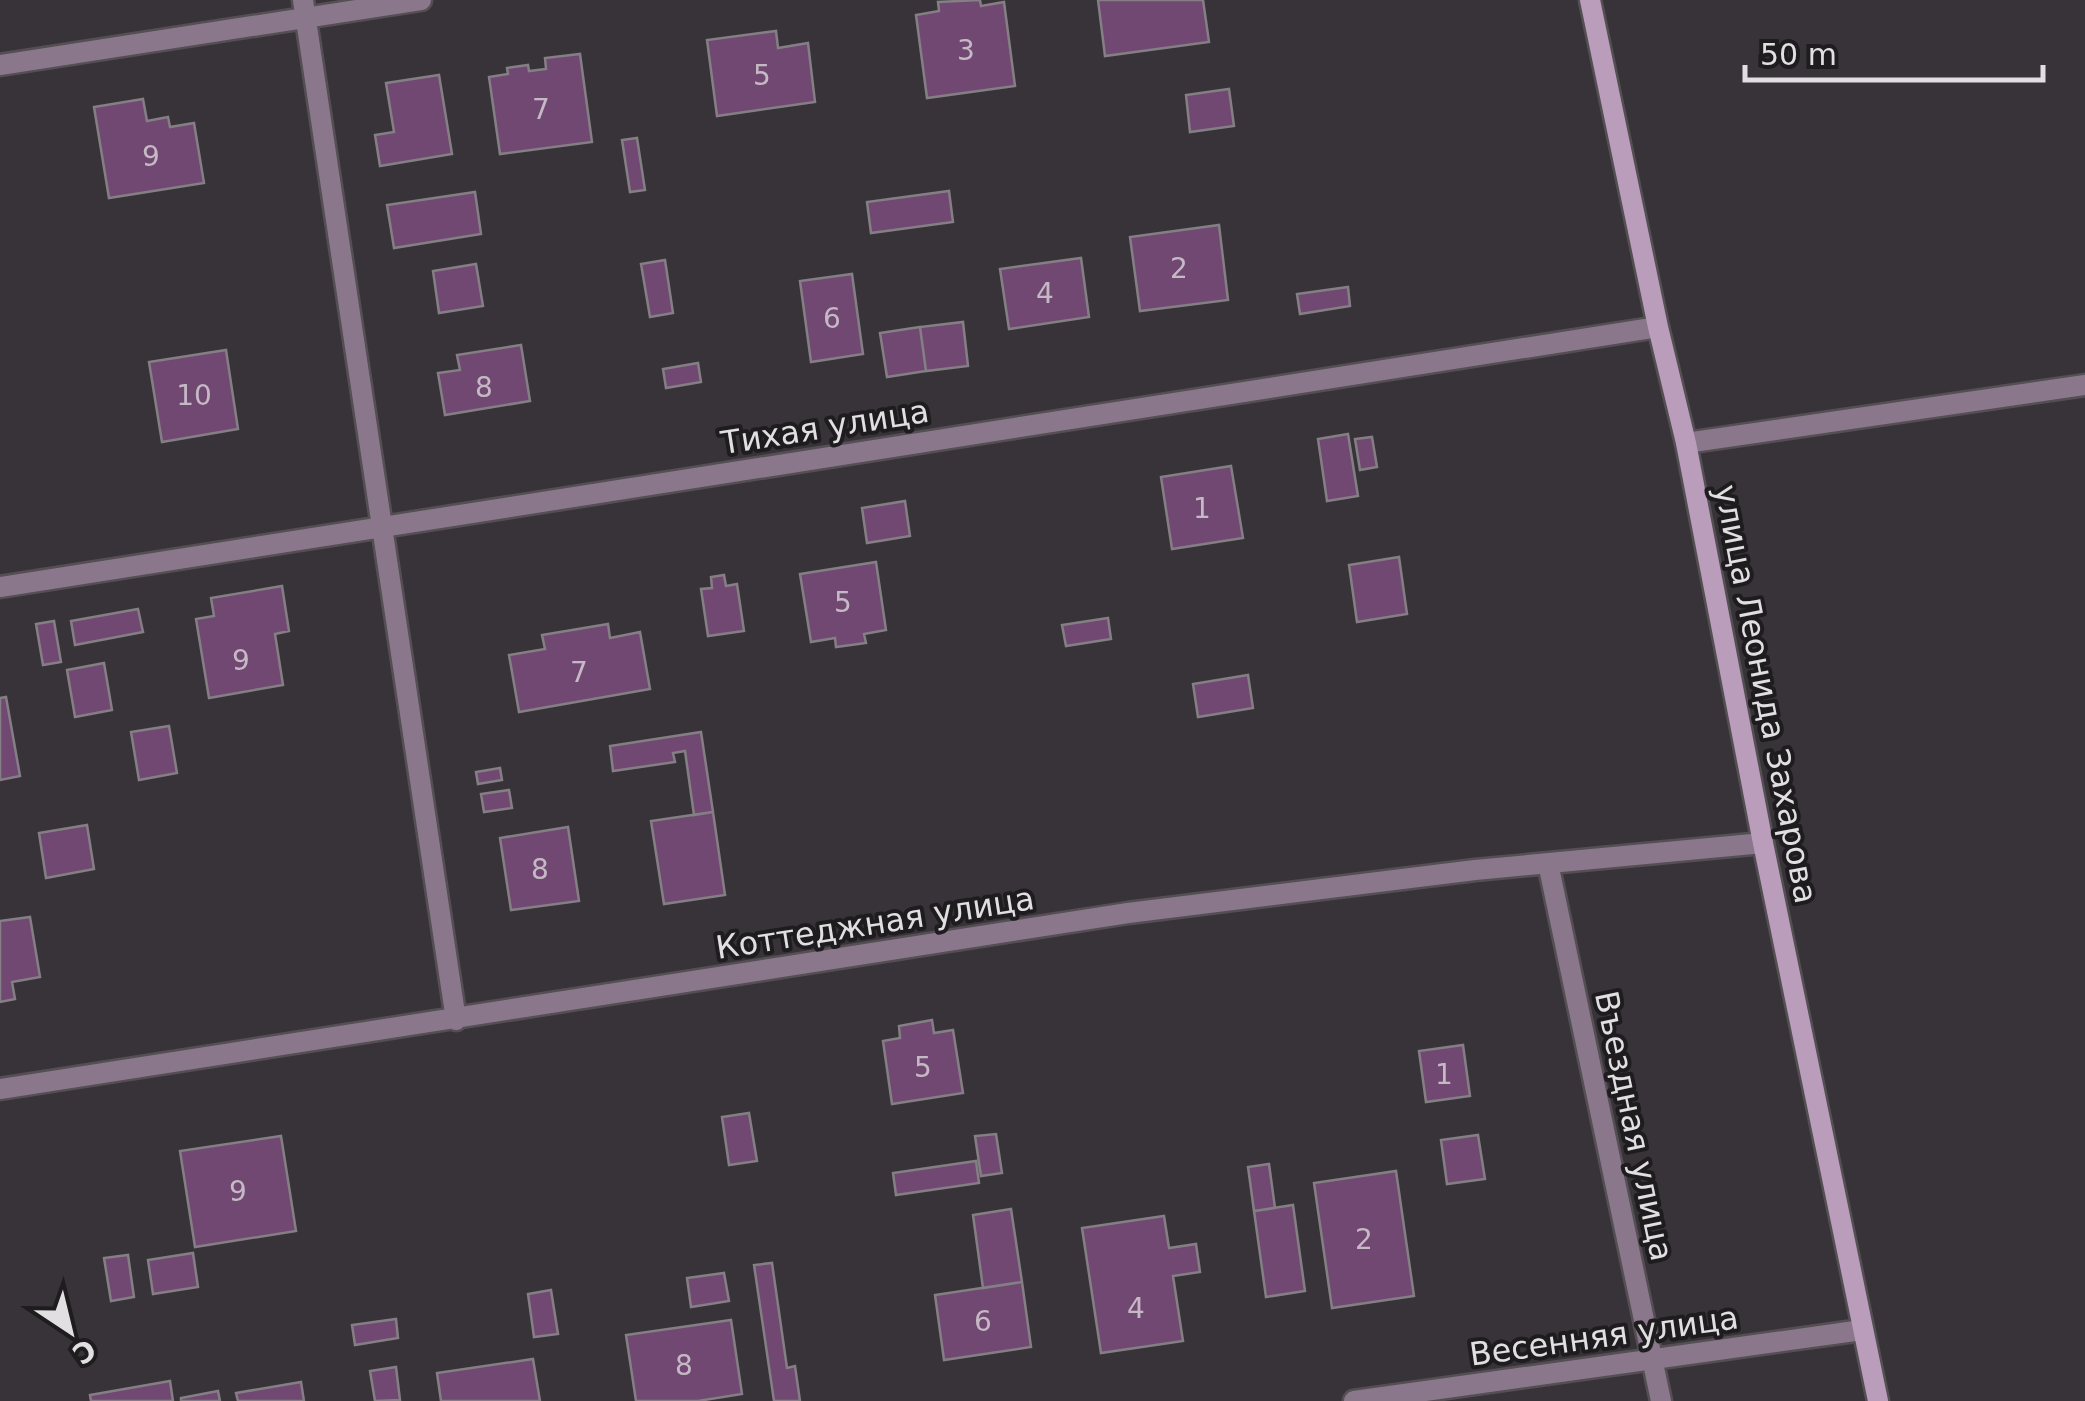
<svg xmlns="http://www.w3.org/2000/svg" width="2085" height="1401" font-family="'DejaVu Sans',sans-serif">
<rect width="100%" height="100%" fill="#383338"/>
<path fill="#704871" stroke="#847f84" stroke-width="2.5" d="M 980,0 L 981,6 L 1004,2 L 1015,86 L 927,98 L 916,15 L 939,11 L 938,2 Z
M 1098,0 L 1203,0 L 1209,42 L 1105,56 Z
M 776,31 L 778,48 L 808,43 L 815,102 L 717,116 L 707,40 Z
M 580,54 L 592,142 L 500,154 L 489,77 L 508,74 L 507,68 L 528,65 L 529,71 L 546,69 L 545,58 Z
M 439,75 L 452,154 L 380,166 L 375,135 L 394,132 L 386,83 Z
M 1229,89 L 1234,126 L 1190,132 L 1186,95 Z
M 143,99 L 147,121 L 168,117 L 170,127 L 194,123 L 204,183 L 109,198 L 94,107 Z
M 637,138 L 645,190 L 630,192 L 622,140 Z
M 949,191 L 953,222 L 871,233 L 867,202 Z
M 475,192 L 481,234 L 394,248 L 387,205 Z
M 1219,225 L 1228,300 L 1140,311 L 1130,237 Z
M 1081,258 L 1089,317 L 1009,329 L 1000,269 Z
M 665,260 L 673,313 L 650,317 L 641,264 Z
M 476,264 L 483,306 L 439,313 L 433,271 Z
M 852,274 L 863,354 L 811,362 L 800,281 Z
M 1348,287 L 1350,306 L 1300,314 L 1297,294 Z
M 963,322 L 968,366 L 926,371 L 920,327 Z
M 920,327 L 926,371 L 887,377 L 880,333 Z
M 521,345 L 530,401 L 445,415 L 438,373 L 460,370 L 457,355 Z
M 226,350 L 238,429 L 162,442 L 149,362 Z
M 698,363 L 701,382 L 666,388 L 663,369 Z
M 1348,434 L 1358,496 L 1327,501 L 1318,439 Z
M 1372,437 L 1377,467 L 1360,470 L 1355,439 Z
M 1231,466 L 1243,538 L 1172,549 L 1161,477 Z
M 905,501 L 910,536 L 867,543 L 862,508 Z
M 1399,557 L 1407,614 L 1357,622 L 1349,565 Z
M 876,562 L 886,630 L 864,634 L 866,643 L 836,647 L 835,638 L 811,642 L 800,574 Z
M 724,575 L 726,586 L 737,584 L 744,631 L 708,636 L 701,589 L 712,588 L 711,577 Z
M 282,586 L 289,631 L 275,634 L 283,685 L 209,698 L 196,619 L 214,616 L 211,598 Z
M 138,609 L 143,632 L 75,645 L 71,621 Z
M 1108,618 L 1111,639 L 1066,646 L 1062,625 Z
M 54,621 L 61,662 L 43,665 L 36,624 Z
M 608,624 L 610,638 L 640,632 L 650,689 L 519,712 L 509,655 L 545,649 L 542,635 Z
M 104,663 L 112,710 L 75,717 L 67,670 Z
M 1248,675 L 1253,708 L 1198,717 L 1193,684 Z
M 6,697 L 20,776 L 0,780 L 0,698 Z
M 169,726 L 177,773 L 139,780 L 131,732 Z
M 701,732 L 713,812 L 694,815 L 685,751 L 673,753 L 675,762 L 613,771 L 610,746 Z
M 500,768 L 502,780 L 478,784 L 476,772 Z
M 509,790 L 512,808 L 484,812 L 481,794 Z
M 713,812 L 725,895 L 664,904 L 651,821 Z
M 87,825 L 94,869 L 46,878 L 39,833 Z
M 568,827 L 579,901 L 511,910 L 500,838 Z
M 30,917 L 40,977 L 12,982 L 15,999 L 0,1002 L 0,921 Z
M 932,1020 L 934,1033 L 953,1030 L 963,1093 L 892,1104 L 883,1041 L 900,1038 L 899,1026 Z
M 1463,1045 L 1470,1096 L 1426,1102 L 1419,1051 Z
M 749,1113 L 757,1161 L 729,1165 L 722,1117 Z
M 996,1134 L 1002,1173 L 981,1176 L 975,1136 Z
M 1478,1135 L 1485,1179 L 1447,1184 L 1441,1140 Z
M 281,1136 L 296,1231 L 195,1247 L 180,1151 Z
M 976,1161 L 979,1183 L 896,1195 L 893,1173 Z
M 1269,1164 L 1275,1208 L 1254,1211 L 1248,1167 Z
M 1396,1171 L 1414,1296 L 1332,1308 L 1314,1183 Z
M 1293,1205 L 1305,1291 L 1266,1297 L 1254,1211 Z
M 1011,1209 L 1022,1282 L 983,1288 L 973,1215 Z
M 1164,1216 L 1169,1248 L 1196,1244 L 1200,1272 L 1173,1276 L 1183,1341 L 1101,1353 L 1082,1228 Z
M 193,1253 L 198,1287 L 153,1294 L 148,1260 Z
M 128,1255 L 134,1297 L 111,1301 L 104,1258 Z
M 772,1263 L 787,1368 L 795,1366 L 800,1401 L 774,1401 L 754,1265 Z
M 724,1273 L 729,1301 L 691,1307 L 687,1278 Z
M 1022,1282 L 1031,1347 L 944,1360 L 935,1295 Z
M 551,1290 L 558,1334 L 534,1337 L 528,1294 Z
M 396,1319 L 398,1338 L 355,1345 L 352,1325 Z
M 731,1320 L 742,1394 L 698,1401 L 636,1401 L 626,1335 Z
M 533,1359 L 540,1401 L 441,1401 L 437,1373 Z
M 396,1367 L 400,1400 L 375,1401 L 370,1371 Z
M 170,1381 L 173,1401 L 91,1401 L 90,1395 Z
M 301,1382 L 304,1401 L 238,1401 L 236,1393 Z
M 218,1391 L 220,1401 L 181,1401 L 181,1398 Z"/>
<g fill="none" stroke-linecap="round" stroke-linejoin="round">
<g stroke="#534f53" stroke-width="25">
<path id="minor" d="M 303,0 L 456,1020
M 0,65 L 421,0
M 1686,443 L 2085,385
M 0,587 L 1658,327
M 1548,863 L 1661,1401
M 0,1089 L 1128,913 L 1475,870 L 1763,843
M 1354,1401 L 1862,1330"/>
</g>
<g stroke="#534f53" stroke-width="25">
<path id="secondary" d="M 1590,0 L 1658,327 L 1686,443 L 1763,843 L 1878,1401"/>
</g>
<use href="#minor" stroke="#8a778b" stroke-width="20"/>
<use href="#secondary" stroke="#ba9cbb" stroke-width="20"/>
</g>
<g text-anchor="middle" stroke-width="8" stroke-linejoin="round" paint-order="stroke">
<g font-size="28" fill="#c6b9c6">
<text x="966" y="60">3</text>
<text x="762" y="85">5</text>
<text x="541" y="119">7</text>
<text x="151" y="166">9</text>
<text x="1179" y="278">2</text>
<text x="1045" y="303">4</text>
<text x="832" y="328">6</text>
<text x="484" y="397">8</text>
<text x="194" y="405">10</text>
<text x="1202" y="518">1</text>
<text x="843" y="612">5</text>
<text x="241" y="670">9</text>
<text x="579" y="682">7</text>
<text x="540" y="879">8</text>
<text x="923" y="1077">5</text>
<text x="1444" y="1084">1</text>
<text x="238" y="1201">9</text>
<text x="1364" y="1249">2</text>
<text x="1136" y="1318">4</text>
<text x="983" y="1331">6</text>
<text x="684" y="1375">8</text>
</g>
<g font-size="32" fill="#e2dfe2" stroke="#1e1c1e">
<text transform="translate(825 427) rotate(-9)" y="11">Тихая улица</text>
<text transform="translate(1766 694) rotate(79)" y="11">улица Леонида Захарова</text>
<text transform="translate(875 923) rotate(-9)" y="11">Коттеджная улица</text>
<text transform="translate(1634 1126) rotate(78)" y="11">Въездная улица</text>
<text transform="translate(1604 1336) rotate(-8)" y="11">Весенняя улица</text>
</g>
</g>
<g transform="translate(70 1331) rotate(145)" stroke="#1e1c1e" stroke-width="8" paint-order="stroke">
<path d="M0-8L18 38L0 25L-18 38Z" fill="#e2dfe2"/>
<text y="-15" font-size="28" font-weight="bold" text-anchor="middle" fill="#e2dfe2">С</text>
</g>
<path d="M1745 65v15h298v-15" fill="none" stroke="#e2dfe2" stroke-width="5"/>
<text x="1760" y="65" font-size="30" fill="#e2dfe2" stroke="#1e1c1e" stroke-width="8" paint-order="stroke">50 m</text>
</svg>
